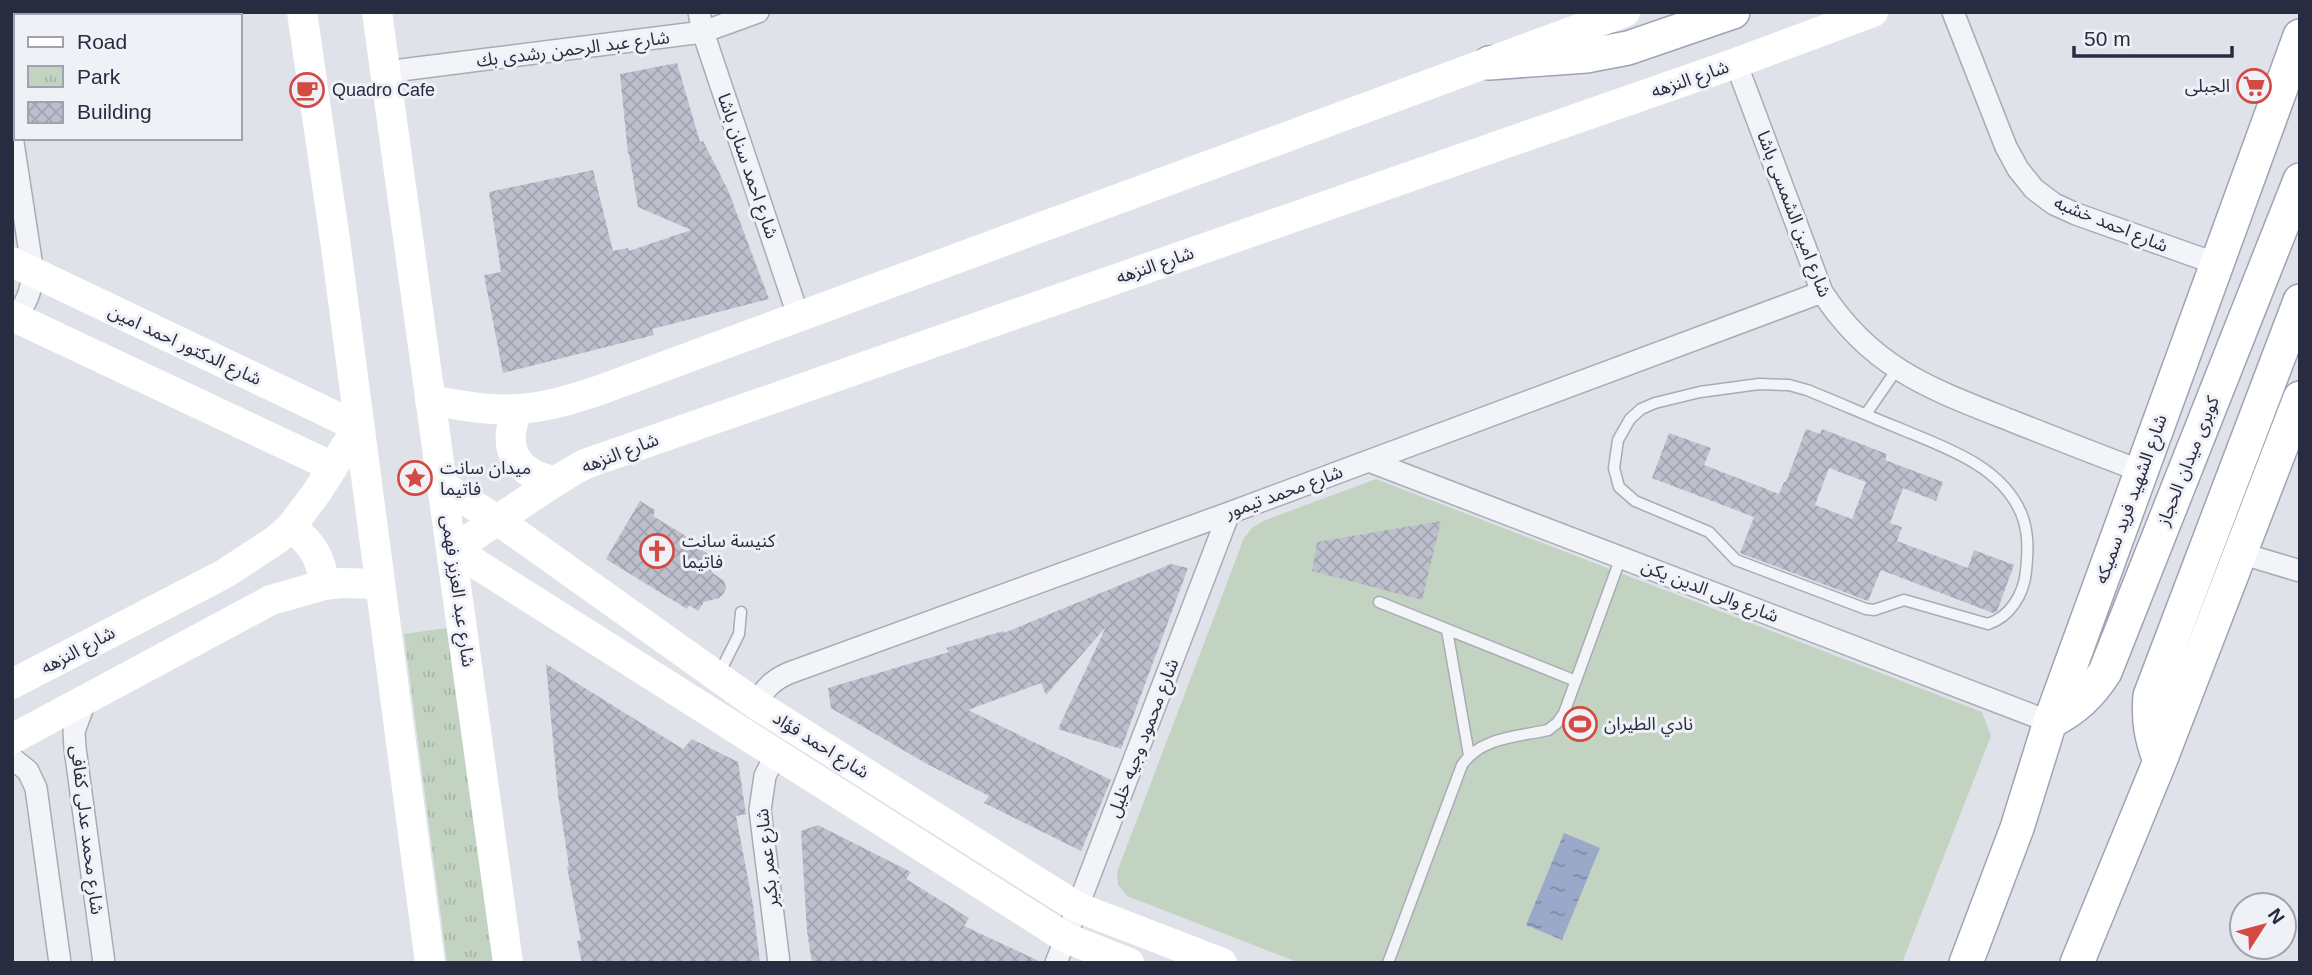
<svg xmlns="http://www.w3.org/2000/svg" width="2312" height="975" font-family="Arial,'Noto Sans Arabic',sans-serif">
<defs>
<pattern id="park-tufts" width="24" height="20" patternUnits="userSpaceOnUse" patternTransform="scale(1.75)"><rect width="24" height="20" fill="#c2d4c1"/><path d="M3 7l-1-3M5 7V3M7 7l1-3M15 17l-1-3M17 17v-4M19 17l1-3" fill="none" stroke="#a7b6a7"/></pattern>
<pattern id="water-ripples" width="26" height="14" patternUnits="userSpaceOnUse" patternTransform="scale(1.75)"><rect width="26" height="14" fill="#9aa8ca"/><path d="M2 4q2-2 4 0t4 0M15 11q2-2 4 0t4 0" fill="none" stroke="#7e89a6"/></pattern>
<pattern id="building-cross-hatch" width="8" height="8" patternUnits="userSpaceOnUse" patternTransform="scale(1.75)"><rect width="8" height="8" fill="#bdc0cc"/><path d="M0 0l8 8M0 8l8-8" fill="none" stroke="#a2a5b0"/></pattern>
</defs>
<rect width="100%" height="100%" fill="#e0e2e9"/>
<path fill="#c2d4c1" d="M 1376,479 L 1982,712 L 1991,736 L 1902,963 L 1300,963 L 1127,896 L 1118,885 L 1117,872 L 1244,538 L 1252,528 L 1263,521 Z"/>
<path fill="url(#park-tufts)" d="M 454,627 L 498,963 L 447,963 L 404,634 Z"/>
<path fill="url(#water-ripples)" d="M 1564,833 L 1600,848 L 1562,940 L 1526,925 Z"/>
<path fill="url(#building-cross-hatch)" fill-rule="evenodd" d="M 677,63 L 700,142 L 703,141 L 728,190 L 769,299 L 652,329 L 654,335 L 503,373 L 484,275 L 501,272 L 489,192 L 593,170 L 613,251 L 628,248 L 629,251 L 691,230 L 638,207 L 629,153 L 628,154 L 620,74 Z
M 1806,429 L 1820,434 L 1822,429 L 1887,454 L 1885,460 L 1943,482 L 1936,501 L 1903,488 L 1890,523 L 1902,527 L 1897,541 L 1968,568 L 1974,550 L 2014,565 L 1997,611 L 1993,613 L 1881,570 L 1868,601 L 1740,553 L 1754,517 L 1652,478 L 1669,433 L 1711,448 L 1704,465 L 1779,494 L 1784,482 L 1786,482 ZM 1829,468 L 1866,482 L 1852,519 L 1815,505 Z
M 640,501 L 655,510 L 653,516 L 694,541 L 692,544 L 719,561 L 711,572 L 724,581 L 726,587 L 724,593 L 719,598 L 704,602 L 698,611 L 689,605 L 687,609 L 606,559 Z
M 1441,521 L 1422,600 L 1312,571 L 1317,542 Z
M 1171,564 L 1188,568 L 1121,749 L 1058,729 L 1106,627 L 1046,695 L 1041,683 L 968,710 L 1111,780 L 1081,851 L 984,803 L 989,796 L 927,764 L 831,708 L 828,688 L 949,652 L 946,648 L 1003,631 L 1004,633 Z
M 546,664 L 683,749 L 692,739 L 738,762 L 746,814 L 736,816 L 753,905 L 760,963 L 582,963 L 577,941 L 581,940 L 567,866 L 569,866 L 558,795 Z
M 818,825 L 911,872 L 906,879 L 969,918 L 964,926 L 1043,963 L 812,963 L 807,931 L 801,831 Z"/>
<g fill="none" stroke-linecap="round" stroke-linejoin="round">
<g stroke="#a9abb7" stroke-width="13">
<path id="lane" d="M 1759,384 L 1789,385 L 1807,390 C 1837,402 1866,415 1896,427 C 1941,446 2000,464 2021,513 C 2029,532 2028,551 2026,571 C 2024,594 2010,617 1988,624 L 1904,600 L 1874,610 L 1866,609 L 1736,560 L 1709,532 L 1635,501 L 1619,487 L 1614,468 L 1618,440 L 1630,419 L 1641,409 L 1655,403 L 1700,392 Z
M 1866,414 L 1897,369
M 1379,602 L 1576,681
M 1447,630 L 1469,755
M 719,674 L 739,634 L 741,612
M 1388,963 L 1462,765 C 1481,737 1517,737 1548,730 L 1557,723 L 1564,713 L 1621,557"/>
</g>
<g stroke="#a9abb7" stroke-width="24">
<path id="street" d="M 699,12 L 703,32 L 799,318
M 1953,12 L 2006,147 L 2018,169 L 2034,189 L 2054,204 L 2076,214 L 2217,264
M 1736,63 L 1822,292 C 1872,369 1931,389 2012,421 C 2055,438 2098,455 2141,471
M 385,72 L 703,32 L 758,12
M 12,136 L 33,273 C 31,292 26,306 12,320
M 1369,461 L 2050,722
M 2240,553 L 2300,571
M 86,699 L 74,731 L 75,748 L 104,963
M 756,704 C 765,688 773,680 789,673 L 1229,513 L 1822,292
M 775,756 L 765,776 L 760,810 L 779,963
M 12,758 L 28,771 L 36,788 L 60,963
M 1056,963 L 1229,513"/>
</g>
<g stroke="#9fa3b6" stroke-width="36">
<path id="primary" d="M 1489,63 L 1586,56 L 1628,48 L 1733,12
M 2050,722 C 2075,709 2090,695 2105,672 L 2300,180
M 2160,761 C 2151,738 2148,720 2150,696 L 2300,301
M 1966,963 L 2017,828 L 2050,722 L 2300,36
M 2077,963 L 2160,761 L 2300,398"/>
</g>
<use href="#lane" stroke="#f3f4f8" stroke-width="10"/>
<use href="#street" stroke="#f3f4f8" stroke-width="21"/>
<path stroke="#fff" stroke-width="30" d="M 302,12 L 336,247 L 430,963
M 377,12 L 508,963
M 12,262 L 358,427 L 317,492 L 290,528 L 276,540 L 224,574 L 12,684
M 12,316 L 333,467
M 430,400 C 459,405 487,411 516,409 C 545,408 573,399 600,390 L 1625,12
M 518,409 C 501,446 514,473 554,481
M 443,486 L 499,521 L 756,704 L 1077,907 L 1222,963
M 290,528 C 312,541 322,559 324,585
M 12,739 L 271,600 L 324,585 L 341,583 L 379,584
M 1129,963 L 1066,938 L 453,549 C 498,522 539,489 585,464 L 1736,63 L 1873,12"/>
<use href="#primary" stroke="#fff" stroke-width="33"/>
</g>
<defs>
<g id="supermarket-ring" transform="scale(1.75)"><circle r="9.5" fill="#f0f1f7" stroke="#d24a42" stroke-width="1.5"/><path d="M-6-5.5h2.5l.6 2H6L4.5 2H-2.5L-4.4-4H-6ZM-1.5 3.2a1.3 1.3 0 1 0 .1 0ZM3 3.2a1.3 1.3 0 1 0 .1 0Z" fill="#d24a42"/></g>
<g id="cafe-ring" transform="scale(1.75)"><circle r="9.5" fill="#f0f1f7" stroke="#d24a42" stroke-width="1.5"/><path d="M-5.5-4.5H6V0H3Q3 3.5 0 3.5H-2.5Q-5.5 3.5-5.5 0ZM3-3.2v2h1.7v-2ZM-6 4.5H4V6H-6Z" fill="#d24a42"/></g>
<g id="sight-ring" transform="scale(1.75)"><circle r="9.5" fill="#f0f1f7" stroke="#d24a42" stroke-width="1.5"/><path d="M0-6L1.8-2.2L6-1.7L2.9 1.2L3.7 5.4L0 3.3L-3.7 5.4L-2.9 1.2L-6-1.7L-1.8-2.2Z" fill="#d24a42"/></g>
<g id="church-ring" transform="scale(1.75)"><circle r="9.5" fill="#f0f1f7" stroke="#d24a42" stroke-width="1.5"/><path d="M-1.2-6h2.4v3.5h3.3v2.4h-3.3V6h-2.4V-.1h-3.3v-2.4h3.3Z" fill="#d24a42"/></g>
<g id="stadium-ring" transform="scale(1.75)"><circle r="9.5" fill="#f0f1f7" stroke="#d24a42" stroke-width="1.5"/><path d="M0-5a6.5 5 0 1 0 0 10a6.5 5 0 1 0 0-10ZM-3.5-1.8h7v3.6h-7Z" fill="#d24a42"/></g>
</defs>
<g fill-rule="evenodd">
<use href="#supermarket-ring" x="2254" y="86"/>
<use href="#cafe-ring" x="307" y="90"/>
<use href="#sight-ring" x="415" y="478"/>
<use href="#church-ring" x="657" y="551"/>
<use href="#stadium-ring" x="1580" y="724"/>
</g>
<g text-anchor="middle" stroke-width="6" stroke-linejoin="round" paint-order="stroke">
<g font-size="18" fill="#282c41" stroke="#f0f1f7">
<text transform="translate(573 49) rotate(-7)" y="6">شارع عبد الرحمن رشدى بك</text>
<text transform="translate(1690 79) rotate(-19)" y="6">شارع النزهه</text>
<text transform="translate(748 166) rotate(71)" y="6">شارع احمد سنان باشا</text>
<text transform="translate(1794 214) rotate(69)" y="6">شارع امين الشمسى باشا</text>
<text transform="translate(2111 224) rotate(22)" y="6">شارع احمد خشبه</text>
<text transform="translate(1155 265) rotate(-19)" y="6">شارع النزهه</text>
<text transform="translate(185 345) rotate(25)" y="6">شارع الدكتور احمد امين</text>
<text transform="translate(620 453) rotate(-21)" y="6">شارع النزهه</text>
<text transform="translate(2188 461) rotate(-68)" y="6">كوبرى ميدان الحجاز</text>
<text transform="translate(1284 492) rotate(-20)" y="6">شارع محمد تيمور</text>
<text transform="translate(2131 499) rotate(-70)" y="6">شارع الشهيد فريد سميكه</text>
<text transform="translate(458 591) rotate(82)" y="6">شارع عبد العزيز فهمى</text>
<text transform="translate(1710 591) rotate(21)" y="6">شارع والى الدين يكن</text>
<text transform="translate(78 650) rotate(-28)" y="6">شارع النزهه</text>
<text transform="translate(1143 738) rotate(-69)" y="6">شارع محمود وجيه خليل</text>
<text transform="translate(821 745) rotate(32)" y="6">شارع احمد فؤاد</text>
<text transform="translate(87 830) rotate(83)" y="6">شارع محمد عدلى كفافى</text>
<text transform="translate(767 858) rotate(-96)" y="6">شارع عمر بكير</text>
</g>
<g font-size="18" fill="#282c41" stroke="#f0f1f7" text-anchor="start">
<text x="2230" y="92" text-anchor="end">الجبلى</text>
<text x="332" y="96">Quadro Cafe</text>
<text x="440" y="474">ميدان سانت<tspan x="440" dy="21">فاتيما</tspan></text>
<text x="682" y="547">كنيسة سانت<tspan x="682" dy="21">فاتيما</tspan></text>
<text x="1604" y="730">نادي الطيران</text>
</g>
</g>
<rect width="2312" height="975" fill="none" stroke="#282c41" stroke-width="28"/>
<rect x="14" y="14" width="228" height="126" fill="#f0f1f7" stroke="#a0a2ae" stroke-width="2"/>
<rect x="28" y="37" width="35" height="10" fill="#ffffff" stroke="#a0a2ae" stroke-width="2"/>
<text x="77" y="49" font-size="21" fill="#282c41">Road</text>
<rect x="28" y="66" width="35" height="21" fill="url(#park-tufts)" stroke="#a0a2ae" stroke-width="2"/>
<text x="77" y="84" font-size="21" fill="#282c41">Park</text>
<rect x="28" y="102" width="35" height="21" fill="url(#building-cross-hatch)" stroke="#a0a2ae" stroke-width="2"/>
<text x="77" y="119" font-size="21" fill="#282c41">Building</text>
<g transform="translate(2263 926) rotate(54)"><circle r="33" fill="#f0f1f7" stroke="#a0a2ae" stroke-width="2"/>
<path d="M0-5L12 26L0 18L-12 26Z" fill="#d24a42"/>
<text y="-10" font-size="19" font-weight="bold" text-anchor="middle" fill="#282c41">N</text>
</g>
<path d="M2074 46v10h158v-10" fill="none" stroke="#282c41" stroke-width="3.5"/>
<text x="2084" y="46" font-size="21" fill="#282c41" stroke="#f0f1f7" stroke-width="5" paint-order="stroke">50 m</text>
</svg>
